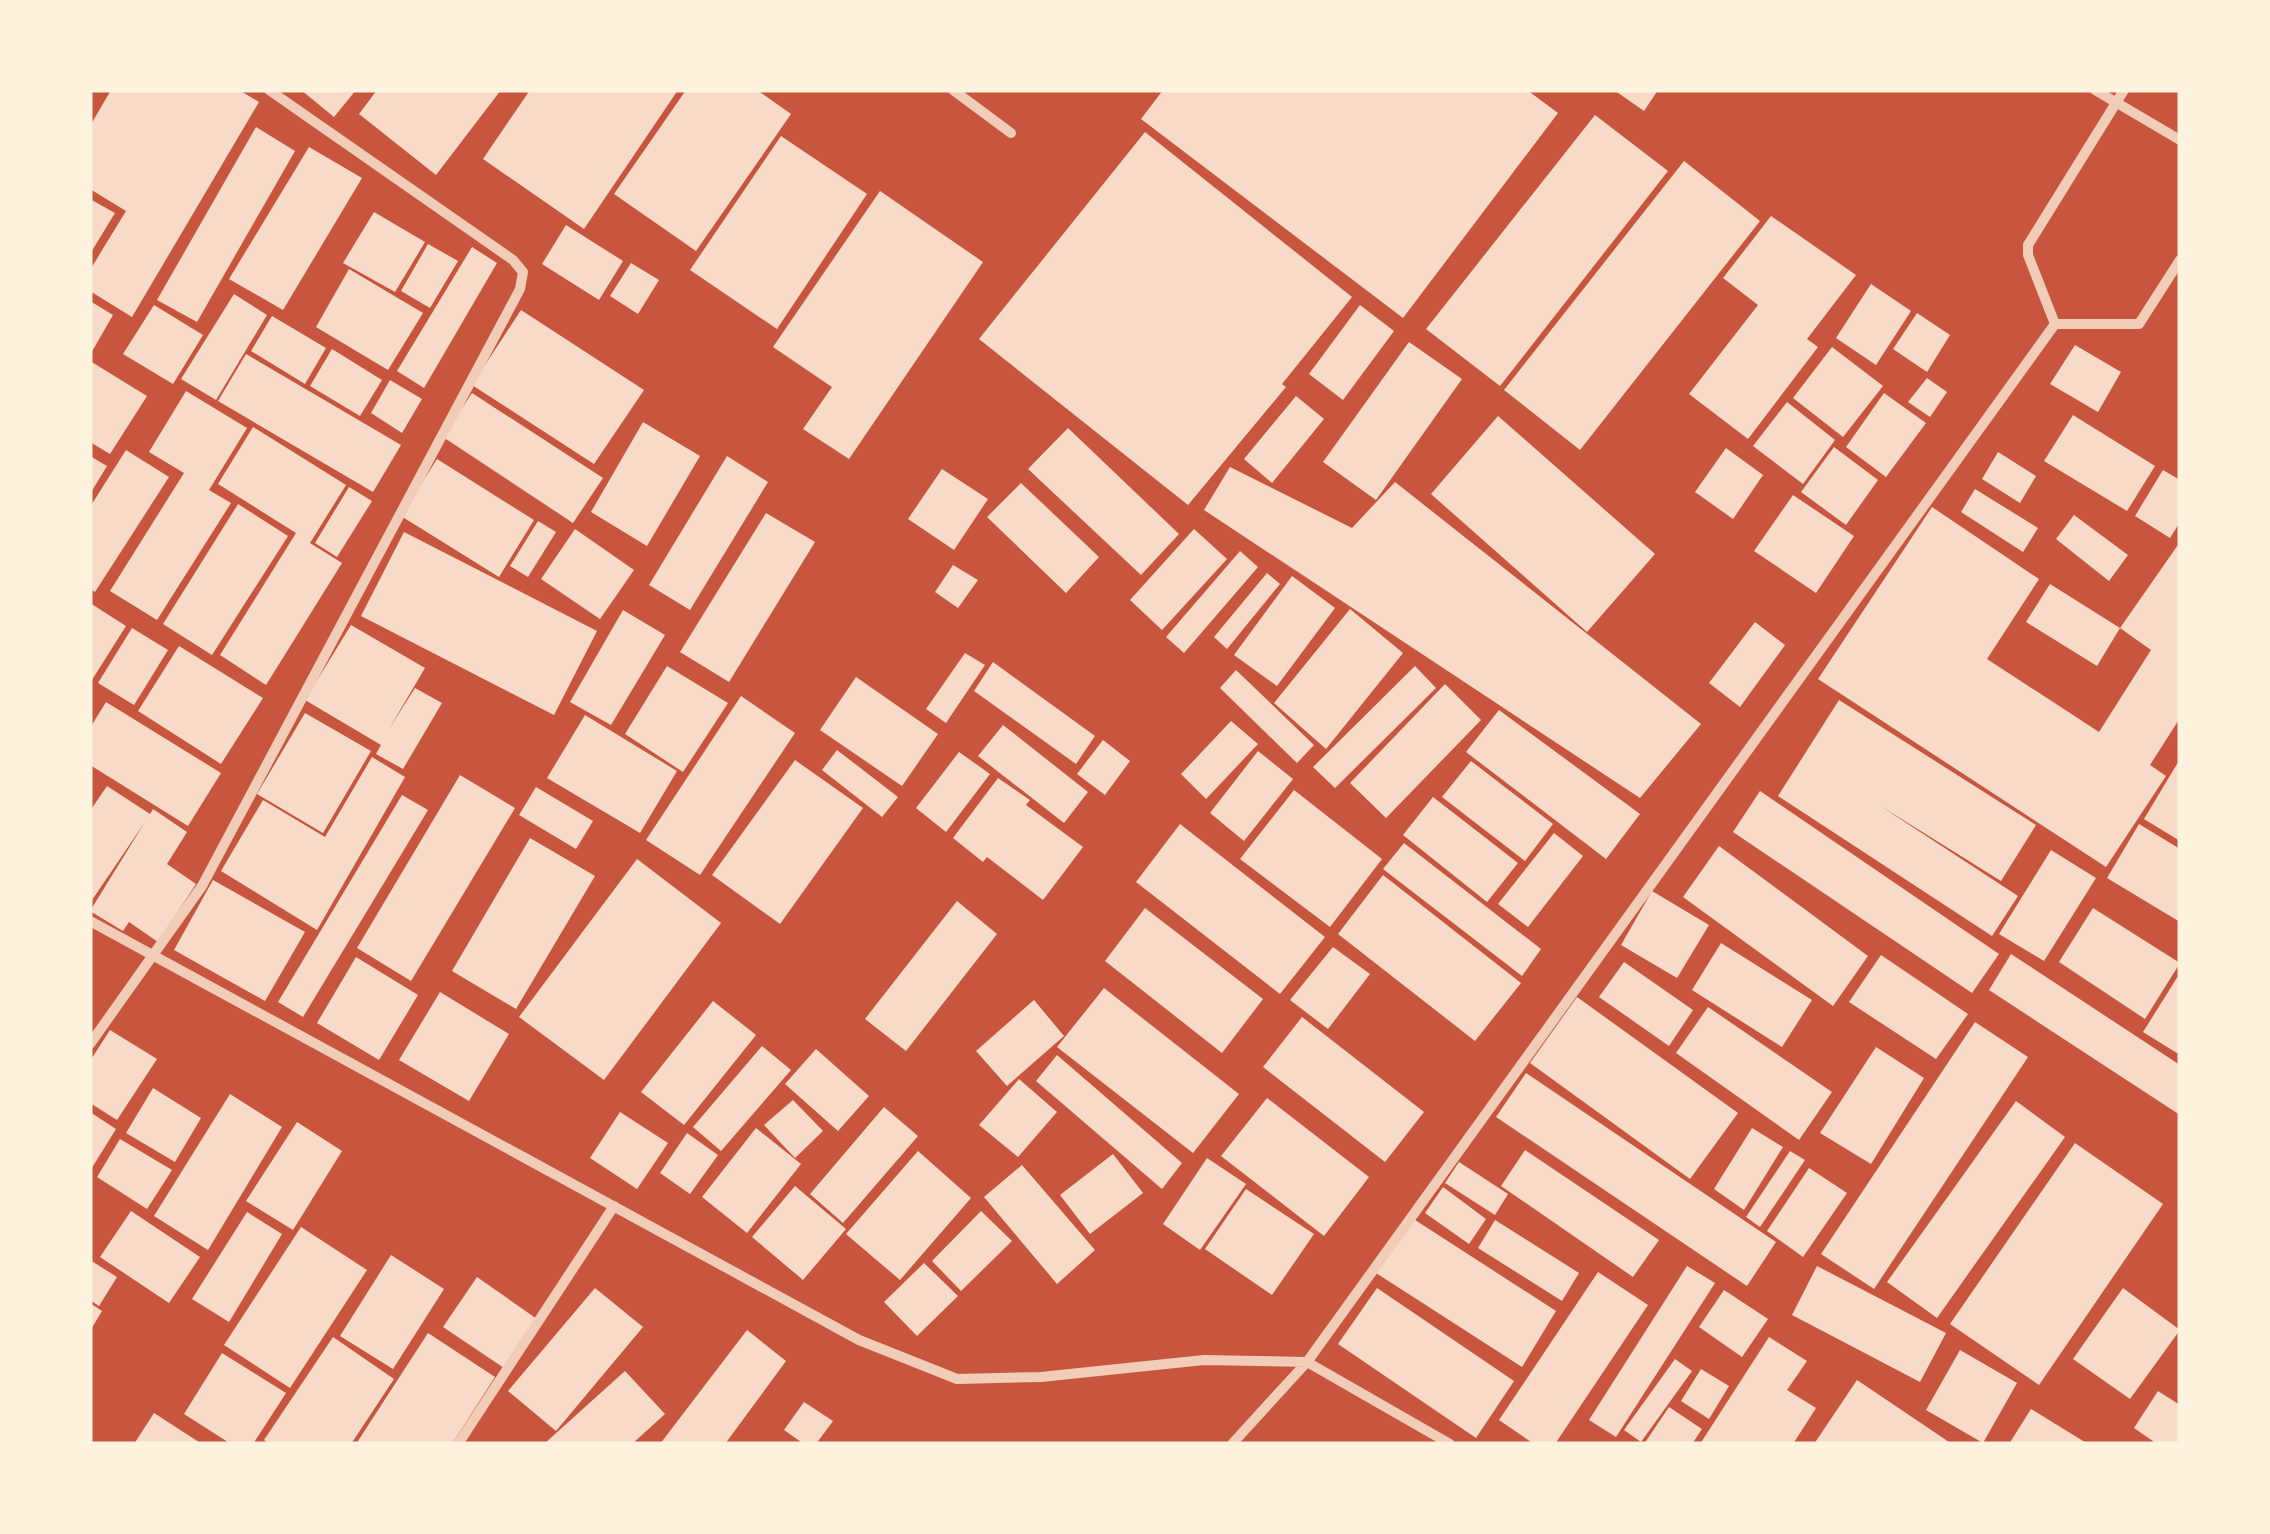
<svg xmlns="http://www.w3.org/2000/svg" width="2270" height="1534" font-family="'Public Sans',sans-serif">
<rect width="100%" height="100%" fill="#c8553d"/>
<path fill="#f7dbc8" d="M 111,90 L 239,90 L 259,102 L 132,317 L 90,291 L 90,270 L 126,211 L 90,189 L 90,126 Z
M 301,90 L 356,90 L 334,117 Z
M 377,90 L 501,90 L 436,175 L 359,114 Z
M 530,90 L 678,90 L 584,229 L 483,159 Z
M 686,90 L 757,90 L 791,114 L 696,251 L 614,194 Z
M 1163,90 L 1527,90 L 1558,113 L 1403,318 L 1141,119 Z
M 1614,90 L 1658,90 L 1644,111 Z
M 1595,115 L 1668,171 L 1500,386 L 1426,329 Z
M 256,127 L 295,151 L 197,322 L 157,300 Z
M 1145,132 L 1352,297 L 1282,384 L 1286,387 L 1188,505 L 979,339 Z
M 781,136 L 867,194 L 777,329 L 690,270 Z
M 309,147 L 362,178 L 283,310 L 229,279 Z
M 1684,161 L 1760,221 L 1580,450 L 1504,390 Z
M 880,191 L 983,262 L 849,459 L 803,429 L 832,387 L 773,347 Z
M 90,199 L 115,213 L 90,254 Z
M 374,212 L 425,242 L 395,292 L 343,263 Z
M 1771,216 L 1856,275 L 1807,339 L 1818,347 L 1748,439 L 1689,394 L 1758,305 L 1723,278 Z
M 566,225 L 623,261 L 599,300 L 542,264 Z
M 428,244 L 458,261 L 430,308 L 401,291 Z
M 472,247 L 497,263 L 424,388 L 397,371 Z
M 631,263 L 659,280 L 638,314 L 610,296 Z
M 349,269 L 423,313 L 388,370 L 316,327 Z
M 1871,284 L 1911,311 L 1876,365 L 1836,338 Z
M 234,294 L 267,315 L 216,400 L 181,379 Z
M 90,301 L 113,315 L 90,355 Z
M 154,305 L 203,335 L 173,384 L 123,354 Z
M 1360,305 L 1394,331 L 1343,400 L 1309,374 Z
M 521,310 L 644,390 L 594,464 L 472,385 Z
M 1917,313 L 1950,335 L 1927,372 L 1893,349 Z
M 272,316 L 326,348 L 305,384 L 251,351 Z
M 1409,342 L 1462,379 L 1376,500 L 1323,462 Z
M 2075,345 L 2121,372 L 2098,412 L 2050,384 Z
M 1832,347 L 1883,386 L 1843,437 L 1793,398 Z
M 332,349 L 382,380 L 360,416 L 310,386 Z
M 246,354 L 401,445 L 373,492 L 218,401 Z
M 90,361 L 147,396 L 110,454 L 90,442 Z
M 1927,378 L 1947,392 L 1930,417 L 1908,402 Z
M 390,380 L 422,399 L 402,433 L 371,413 Z
M 186,391 L 247,428 L 209,490 L 231,503 L 157,620 L 110,591 L 184,473 L 149,452 Z
M 472,393 L 603,478 L 573,523 L 443,437 Z
M 1884,393 L 1926,423 L 1886,477 L 1846,447 Z
M 1296,396 L 1324,419 L 1272,483 L 1244,459 Z
M 1787,402 L 1835,440 L 1803,484 L 1753,446 Z
M 2073,415 L 2155,466 L 2127,511 L 2044,461 Z
M 1498,416 L 1655,554 L 1587,632 L 1431,494 Z
M 643,422 L 700,456 L 647,546 L 591,512 Z
M 253,427 L 346,485 L 310,543 L 342,563 L 266,685 L 220,655 L 296,533 L 218,484 Z
M 1068,428 L 1179,534 L 1141,575 L 1028,469 Z
M 1834,447 L 1878,480 L 1846,525 L 1801,492 Z
M 1726,448 L 1763,475 L 1733,519 L 1695,492 Z
M 126,450 L 169,477 L 95,592 L 90,589 L 90,507 Z
M 1998,452 L 2036,476 L 2020,503 L 1982,479 Z
M 90,456 L 107,466 L 90,494 Z
M 727,456 L 768,482 L 690,610 L 649,585 Z
M 437,459 L 534,520 L 499,577 L 401,516 Z
M 1230,467 L 1352,528 L 1395,482 L 1701,724 L 1640,798 L 1204,510 Z
M 942,469 L 988,499 L 954,550 L 908,519 Z
M 2163,470 L 2180,480 L 2180,522 L 2170,538 L 2135,516 Z
M 1021,483 L 1099,557 L 1066,593 L 987,517 Z
M 349,487 L 372,501 L 337,557 L 315,543 Z
M 1975,489 L 2038,528 L 2023,552 L 1961,512 Z
M 1793,495 L 1854,536 L 1816,593 L 1754,551 Z
M 238,504 L 288,536 L 212,655 L 163,624 Z
M 1932,507 L 2039,579 L 1987,659 L 2099,732 L 2151,650 L 2120,628 L 2180,542 L 2180,718 L 2150,765 L 2166,776 L 2106,867 L 1818,679 Z
M 766,513 L 815,542 L 729,682 L 680,652 Z
M 2074,515 L 2128,555 L 2109,581 L 2056,539 Z
M 538,521 L 556,532 L 528,577 L 510,566 Z
M 575,529 L 634,570 L 600,619 L 541,579 Z
M 1194,529 L 1227,559 L 1162,630 L 1130,600 Z
M 404,532 L 597,631 L 554,715 L 361,616 Z
M 1240,551 L 1258,567 L 1184,653 L 1166,637 Z
M 953,565 L 978,580 L 958,608 L 935,592 Z
M 1267,573 L 1280,584 L 1227,649 L 1214,637 Z
M 1292,576 L 1335,608 L 1277,686 L 1234,655 Z
M 2050,584 L 2120,628 L 2097,666 L 2026,622 Z
M 90,603 L 126,626 L 90,683 Z
M 1350,609 L 1403,653 L 1326,749 L 1274,703 Z
M 623,610 L 665,635 L 611,725 L 570,702 Z
M 1755,622 L 1785,645 L 1740,707 L 1709,683 Z
M 351,625 L 425,668 L 389,729 L 415,688 L 442,703 L 403,769 L 376,754 L 381,745 L 305,700 Z
M 132,628 L 168,650 L 134,705 L 98,683 Z
M 179,646 L 263,698 L 221,764 L 138,711 Z
M 965,653 L 985,665 L 946,723 L 926,709 Z
M 993,662 L 1095,736 L 1076,764 L 974,691 Z
M 667,666 L 728,703 L 683,772 L 625,734 Z
M 1415,666 L 1436,688 L 1335,788 L 1313,767 Z
M 1236,670 L 1314,745 L 1297,763 L 1220,688 Z
M 856,677 L 938,734 L 902,786 L 820,730 Z
M 1445,684 L 1481,720 L 1386,818 L 1350,783 Z
M 741,696 L 795,733 L 700,875 L 646,840 Z
M 1839,700 L 2036,825 L 2001,881 L 1879,805 L 2018,896 L 1992,936 L 1778,796 Z
M 106,702 L 221,773 L 188,826 L 90,765 L 90,728 Z
M 1499,710 L 1640,814 L 1606,859 L 1466,752 Z
M 305,713 L 371,751 L 323,833 L 257,794 Z
M 585,715 L 677,771 L 640,833 L 547,778 Z
M 1231,721 L 1258,744 L 1206,799 L 1181,774 Z
M 1003,725 L 1088,792 L 1064,823 L 978,756 Z
M 1103,740 L 1130,761 L 1105,795 L 1077,774 Z
M 837,750 L 898,797 L 882,817 L 822,770 Z
M 1258,751 L 1293,779 L 1244,841 L 1210,813 Z
M 959,752 L 990,774 L 946,832 L 916,808 Z
M 372,757 L 405,777 L 317,930 L 221,871 L 263,800 L 325,837 Z
M 2180,759 L 2180,841 L 2144,819 Z
M 795,760 L 863,808 L 780,924 L 712,875 Z
M 1471,761 L 1553,824 L 1525,861 L 1442,797 Z
M 460,775 L 515,808 L 411,981 L 357,948 Z
M 998,778 L 1030,800 L 1026,805 L 1083,847 L 1043,900 L 987,857 L 983,862 L 953,838 Z
M 107,786 L 150,814 L 153,809 L 187,832 L 167,864 L 196,884 L 158,942 L 129,922 L 123,931 L 90,911 L 145,822 L 90,903 L 90,811 Z
M 536,787 L 593,821 L 576,849 L 519,815 Z
M 1294,790 L 1382,859 L 1330,927 L 1240,859 Z
M 1760,791 L 1999,954 L 1972,993 L 1733,832 Z
M 402,795 L 428,810 L 303,1017 L 278,1002 Z
M 1433,797 L 1518,863 L 1487,902 L 1403,835 Z
M 1180,824 L 1325,937 L 1280,994 L 1136,882 Z
M 2139,824 L 2180,849 L 2180,922 L 2107,878 Z
M 1554,833 L 1583,856 L 1528,927 L 1498,904 Z
M 530,838 L 595,876 L 516,1009 L 452,971 Z
M 1404,843 L 1541,949 L 1522,976 L 1383,869 Z
M 1719,846 L 1868,956 L 1833,1006 L 1683,897 Z
M 2051,850 L 2096,878 L 2044,961 L 1999,934 Z
M 637,859 L 721,923 L 604,1080 L 519,1017 Z
M 1383,875 L 1521,983 L 1475,1041 L 1338,934 Z
M 213,880 L 305,932 L 265,1001 L 174,950 Z
M 1652,891 L 1709,925 L 1677,978 L 1621,945 Z
M 957,901 L 997,934 L 906,1051 L 865,1019 Z
M 1145,908 L 1263,999 L 1222,1053 L 1105,961 Z
M 2093,908 L 2180,963 L 2145,1019 L 2059,962 Z
M 1721,943 L 1812,1000 L 1782,1047 L 1692,990 Z
M 1333,947 L 1370,974 L 1328,1029 L 1290,1000 Z
M 2011,954 L 2180,1065 L 2180,1115 L 1989,990 Z
M 1881,955 L 1968,1014 L 1936,1059 L 1849,1002 Z
M 356,957 L 418,995 L 379,1060 L 317,1023 Z
M 1624,962 L 1693,1010 L 1669,1046 L 1599,997 Z
M 2180,973 L 2180,1055 L 2143,1032 Z
M 1104,988 L 1239,1094 L 1193,1153 L 1057,1047 Z
M 440,992 L 509,1034 L 469,1101 L 399,1060 Z
M 1577,997 L 1738,1113 L 1690,1179 L 1530,1063 Z
M 1034,1000 L 1064,1036 L 1007,1086 L 976,1051 Z
M 713,1001 L 756,1035 L 684,1125 L 641,1092 Z
M 1708,1007 L 1832,1092 L 1799,1140 L 1676,1053 Z
M 1302,1017 L 1424,1112 L 1385,1162 L 1263,1067 Z
M 1975,1022 L 2028,1057 L 1874,1289 L 1821,1254 Z
M 110,1030 L 157,1059 L 117,1120 L 90,1103 L 90,1061 Z
M 762,1046 L 791,1070 L 721,1151 L 693,1127 Z
M 1876,1047 L 1924,1078 L 1871,1164 L 1820,1133 Z
M 816,1049 L 869,1096 L 838,1131 L 785,1084 Z
M 1057,1055 L 1182,1163 L 1162,1189 L 1036,1081 Z
M 1526,1073 L 1776,1242 L 1747,1286 L 1496,1117 Z
M 1019,1079 L 1057,1112 L 1018,1157 L 979,1125 Z
M 153,1088 L 201,1118 L 175,1162 L 126,1133 Z
M 230,1094 L 282,1127 L 208,1250 L 154,1216 Z
M 1267,1098 L 1369,1177 L 1324,1236 L 1221,1156 Z
M 793,1100 L 823,1131 L 795,1158 L 764,1125 Z
M 2016,1101 L 2065,1137 L 1937,1318 L 1887,1282 Z
M 884,1107 L 918,1136 L 843,1223 L 810,1194 Z
M 90,1112 L 116,1129 L 90,1171 Z
M 620,1112 L 668,1143 L 637,1189 L 590,1158 Z
M 297,1122 L 342,1151 L 293,1230 L 246,1201 Z
M 756,1128 L 801,1164 L 747,1233 L 702,1197 Z
M 1752,1128 L 1783,1147 L 1744,1210 L 1714,1189 Z
M 687,1133 L 718,1155 L 690,1194 L 660,1173 Z
M 120,1139 L 172,1170 L 147,1209 L 97,1177 Z
M 2075,1143 L 2163,1204 L 2039,1385 L 1950,1324 Z
M 1525,1150 L 1659,1240 L 1633,1277 L 1501,1186 Z
M 918,1151 L 971,1198 L 900,1280 L 846,1234 Z
M 1790,1151 L 1805,1160 L 1760,1227 L 1746,1217 Z
M 1113,1154 L 1143,1193 L 1090,1234 L 1060,1195 Z
M 1207,1158 L 1246,1184 L 1200,1250 L 1163,1224 Z
M 1459,1162 L 1508,1194 L 1495,1215 L 1445,1183 Z
M 1022,1165 L 1095,1250 L 1057,1284 L 984,1197 Z
M 1809,1168 L 1847,1193 L 1803,1257 L 1767,1231 Z
M 795,1186 L 846,1229 L 803,1280 L 752,1237 Z
M 1443,1187 L 1486,1219 L 1469,1244 L 1425,1213 Z
M 1246,1189 L 1314,1234 L 1272,1295 L 1205,1249 Z
M 131,1211 L 200,1257 L 169,1303 L 100,1257 Z
M 981,1211 L 1012,1241 L 961,1291 L 932,1261 Z
M 247,1212 L 282,1234 L 229,1322 L 192,1299 Z
M 1412,1218 L 1556,1311 L 1522,1367 L 1376,1273 Z
M 1495,1220 L 1579,1273 L 1562,1301 L 1478,1248 Z
M 301,1227 L 367,1270 L 290,1388 L 224,1345 Z
M 391,1255 L 444,1289 L 393,1369 L 340,1336 Z
M 90,1260 L 117,1277 L 99,1306 L 90,1300 Z
M 924,1263 L 958,1296 L 917,1336 L 884,1302 Z
M 1687,1266 L 1715,1283 L 1616,1437 L 1589,1420 Z
M 1817,1266 L 1946,1333 L 1920,1382 L 1792,1315 Z
M 1598,1272 L 1648,1305 L 1555,1444 L 1534,1444 L 1499,1420 Z
M 477,1277 L 537,1319 L 504,1368 L 443,1327 Z
M 595,1288 L 643,1327 L 556,1431 L 508,1391 Z
M 1377,1288 L 1514,1381 L 1476,1438 L 1338,1344 Z
M 2123,1288 L 2180,1330 L 2130,1399 L 2073,1359 Z
M 1724,1290 L 1768,1319 L 1742,1357 L 1699,1327 Z
M 90,1303 L 102,1311 L 90,1331 Z
M 747,1330 L 786,1361 L 725,1444 L 660,1444 Z
M 428,1333 L 495,1377 L 452,1444 L 356,1444 Z
M 333,1337 L 394,1379 L 351,1444 L 270,1444 L 264,1440 Z
M 1769,1337 L 1807,1361 L 1787,1390 L 1816,1408 L 1793,1444 L 1700,1444 Z
M 1960,1350 L 2017,1383 L 1983,1443 L 1926,1410 Z
M 222,1353 L 286,1393 L 253,1444 L 231,1444 L 184,1414 Z
M 1675,1359 L 1692,1371 L 1641,1442 L 1624,1430 Z
M 1701,1369 L 1729,1386 L 1709,1419 L 1681,1401 Z
M 625,1371 L 665,1414 L 632,1444 L 544,1444 Z
M 1857,1380 L 1952,1444 L 1814,1444 Z
M 2158,1391 L 2180,1405 L 2180,1444 L 2157,1444 L 2134,1428 Z
M 804,1402 L 833,1421 L 816,1444 L 804,1444 L 784,1430 Z
M 1669,1407 L 1702,1429 L 1692,1444 L 1644,1444 Z
M 2031,1409 L 2088,1444 L 2009,1444 Z
M 154,1413 L 202,1444 L 134,1444 Z"/>
<g fill="none" stroke-linecap="round" stroke-linejoin="round">
<path stroke="#f1ccb7" stroke-width="10" d="M 953,90 L 1011,133
M 2095,90 L 2180,140
M 2055,324 L 2028,255 L 2028,245 L 2124,90
M 2055,324 L 2139,324 L 2180,260
M 90,921 L 859,1340 L 957,1379 L 1041,1377 L 1204,1360 L 1307,1362 L 1450,1444
M 90,1044 L 202,886 L 520,289 L 523,272 L 513,260 L 269,90
M 458,1444 L 614,1206
M 1232,1444 L 1307,1362 L 2055,324"/>
</g>
<rect width="2270" height="1534" fill="none" stroke="#fff3e0" stroke-width="185"/>
</svg>
